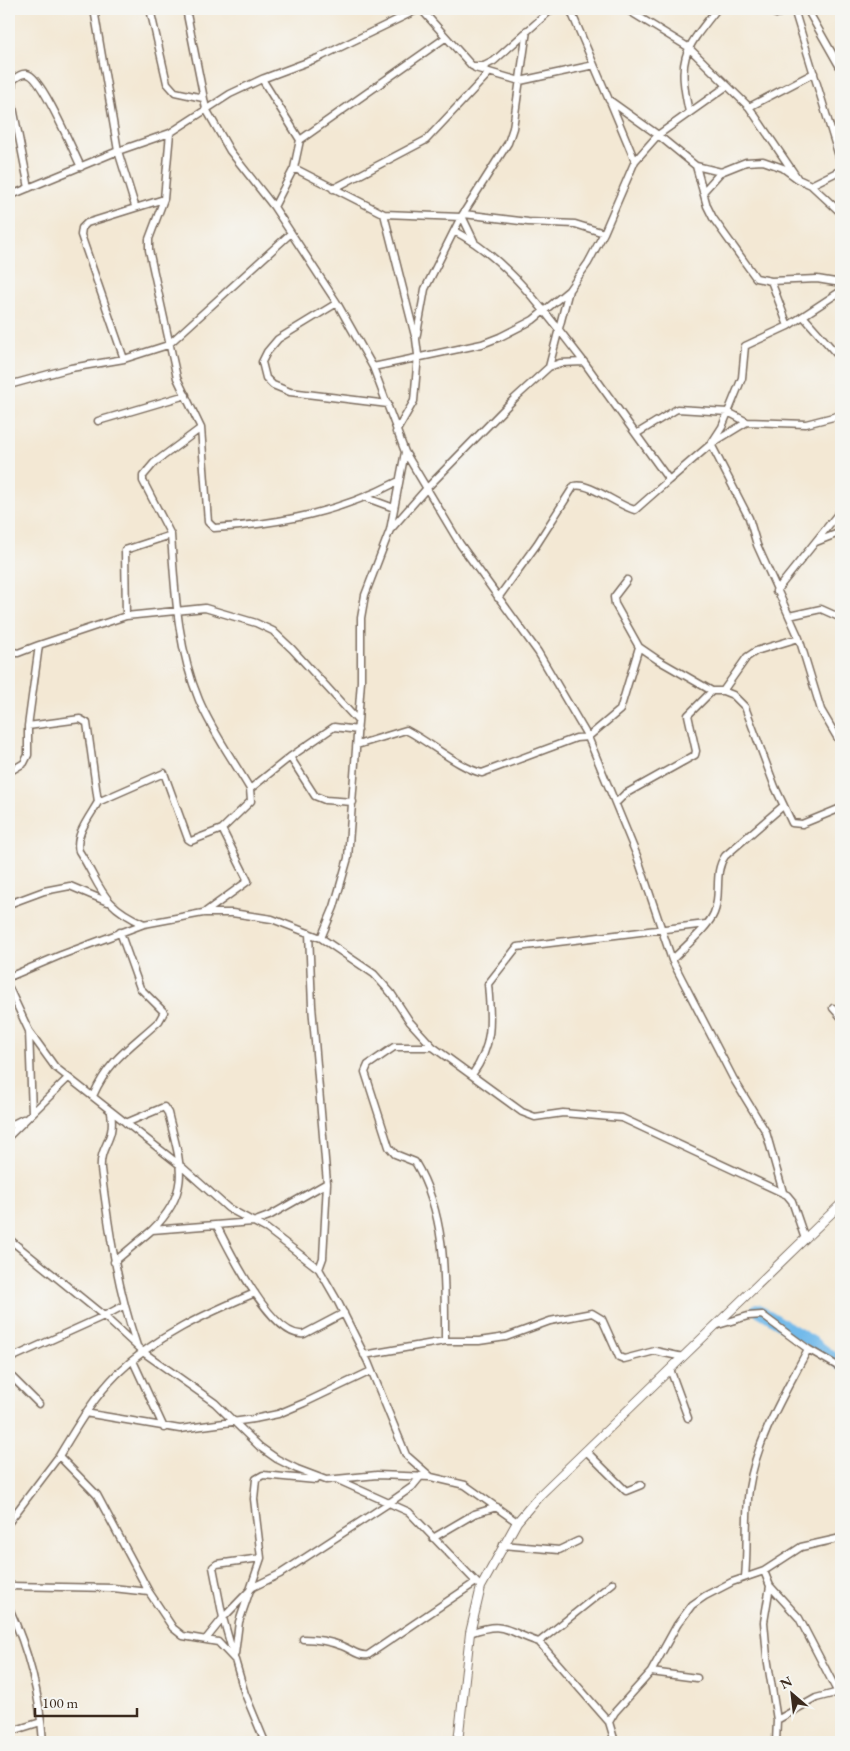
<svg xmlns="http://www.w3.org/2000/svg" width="850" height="1751" font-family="'EB Garamond',serif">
<rect width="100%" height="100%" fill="#f6f6f2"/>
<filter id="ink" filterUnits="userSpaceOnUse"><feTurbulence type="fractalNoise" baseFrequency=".02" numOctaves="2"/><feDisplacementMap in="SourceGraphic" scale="10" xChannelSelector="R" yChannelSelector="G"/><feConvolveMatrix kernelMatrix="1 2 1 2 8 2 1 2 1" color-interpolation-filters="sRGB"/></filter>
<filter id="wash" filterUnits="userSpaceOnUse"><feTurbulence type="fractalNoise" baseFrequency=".0096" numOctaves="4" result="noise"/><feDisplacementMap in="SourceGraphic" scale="20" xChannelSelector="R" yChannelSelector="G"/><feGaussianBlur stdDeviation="1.12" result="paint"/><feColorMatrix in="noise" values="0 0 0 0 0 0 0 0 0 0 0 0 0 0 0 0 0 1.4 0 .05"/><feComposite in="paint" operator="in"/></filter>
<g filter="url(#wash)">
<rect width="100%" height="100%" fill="#f3e8d4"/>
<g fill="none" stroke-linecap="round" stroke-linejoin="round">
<path stroke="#72baea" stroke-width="12" d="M 757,1309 L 815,1344 L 841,1364"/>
</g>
</g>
<g filter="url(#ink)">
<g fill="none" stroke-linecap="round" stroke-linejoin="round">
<g stroke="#7b6c5e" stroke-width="9">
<path id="minor" d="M 94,9 L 118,151 L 135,206
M 150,9 L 167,83 L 175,92 L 203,98
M 186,9 L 206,109 L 230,151 L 274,207 L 337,303 L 373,367 L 405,452 L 390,530 L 365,595 L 361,618 L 361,681 L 348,858 L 334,907 L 321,938
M 421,9 L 472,66 L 484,66 L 494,61 L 552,9
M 570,9 L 609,100 L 658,135 L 696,166 L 721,172 L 746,162 L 763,161 L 783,168 L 798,179
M 626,9 L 688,47 L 749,107 L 798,179 L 811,185 L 841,213
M 765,9 L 776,14 L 793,9
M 794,9 L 841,163
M 807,9 L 841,69
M 475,68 L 520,81 L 594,65
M 262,79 L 300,140 L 294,168 L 384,214 L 461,217
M 610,101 L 635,161
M 749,107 L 814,73
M 689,112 C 677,57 684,51 717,9
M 300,140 L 445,38
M 696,166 L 707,206 L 713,218 L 756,278 L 771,281 L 788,326 L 803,316 L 841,359
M 811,185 L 841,170
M 29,188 L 11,97 L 13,80 C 17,77 21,73 27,74 C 41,75 74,153 81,167
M 333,189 L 426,140 L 489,73
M 703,192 L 721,172
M 9,196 L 118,151 L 170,133 L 230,94 L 262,79 L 318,58 L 419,9
M 274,207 L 294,168
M 384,214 L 415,336
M 464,214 L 528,222 L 575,224 L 604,233
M 462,216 L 474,241
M 454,231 C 509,259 547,315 584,362
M 771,281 L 817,279 L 841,283
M 337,303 L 278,339 L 267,352 L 262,362 L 266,378 L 273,385 L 290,392 L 388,404
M 803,316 L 841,291
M 124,359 L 81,235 L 82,228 L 87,223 L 164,199
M 373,367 L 482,344 L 500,337 L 533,320 L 568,291
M 549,367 L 560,363 L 584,362 L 669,480 L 711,444 L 722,427 L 742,378 L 745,346 L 788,326
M 9,385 L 71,368 L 124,359 L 168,345 L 290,234
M 98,421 L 186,395
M 747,422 L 711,444 L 749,518 L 757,545 L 799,638 L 821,710 L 841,744
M 201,428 L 208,522 L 214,528 C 281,524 340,512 399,481
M 396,432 L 414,401 L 418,355 L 416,339 L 425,289 L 461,217 L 508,143 L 513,128 L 527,30
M 636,434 L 677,409 L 728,412 L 747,422 L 806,424 L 841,415
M 405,452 L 460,544 L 538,652 L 588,737 L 637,856 L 672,960 L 733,1078 L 766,1132 L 783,1192
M 367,498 L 394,508
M 391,529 L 427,488 L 514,399 L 549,367 L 569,290 L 588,263 L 604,233 L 635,161 L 658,135 L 727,86
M 171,535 C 175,591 177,647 199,700 C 212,731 233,760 250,789 L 290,757
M 816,542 L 841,532
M 627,580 L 614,597 L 615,604 L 639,647 L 658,660 L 712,691 L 723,691 L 733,695 L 745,707 L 775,787 L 792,823 L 802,824 L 841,808
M 776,591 L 841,510
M 498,598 L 537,544 L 574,486 C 590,482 618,506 635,510 L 669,480
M 126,616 L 205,608 L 256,623 L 273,631 L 292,649 L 358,721
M 789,616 L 821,609 L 841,618
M 9,651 L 18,653 L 39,645
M 723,691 L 747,657 L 756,651 L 799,638
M 28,726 L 80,719 L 87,723 L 98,802 L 164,773 L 188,839 L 191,841 L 222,829 L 248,881 L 204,913
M 357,745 L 406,730 C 428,741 461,769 482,773 L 576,738 L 588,737 L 620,710 L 639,647
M 9,772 L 24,763 L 28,755 L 28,726 L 39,645 L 126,616 L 125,550 L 171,535 L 143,481 L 143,476 L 154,463 L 201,428 L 177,378 L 149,250 L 149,239 L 164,199 L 170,133
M 98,802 C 91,815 74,835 79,851 C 102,887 100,905 144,924
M 353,802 L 325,800 L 315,796 L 290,757 L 334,727 L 358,730
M 616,803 L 625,794 L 695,755 L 696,751 L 688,715 L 712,691
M 222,829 L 251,801 L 250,789
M 9,904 L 44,891 L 70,886 L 108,902
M 309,933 L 312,1006 L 327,1183 L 323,1258 L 319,1269
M 672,960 C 684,947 708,928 714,913 C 722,894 713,873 725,856 L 783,806
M 9,977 L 61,955 L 144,924 L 203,913 L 232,913 L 272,919 L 321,938 L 374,974 L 391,993 L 410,1022 L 433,1047 L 522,1112 L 535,1117 L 563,1113 L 622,1118 L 787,1195 L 792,1201 L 805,1239
M 9,988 L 29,1031 L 55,1067 L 181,1166 L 228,1208 L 267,1229 L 319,1269 L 338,1302 L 368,1362 L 406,1455 L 431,1477 L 465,1485 L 517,1522
M 833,1008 L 841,1017
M 29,1031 L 32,1113
M 433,1047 L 394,1047 L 368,1065 L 365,1072 L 389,1147 L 395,1154 L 415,1162 C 447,1215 445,1280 445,1341
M 472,1075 C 494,1045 491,1019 488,984 L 517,947 L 706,924
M 93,1096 C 109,1059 131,1047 159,1021 L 164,1012 L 140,988 L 120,932
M 111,1113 C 116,1141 99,1145 101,1169 C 109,1231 117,1287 137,1346
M 126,1123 L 164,1107 L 168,1113 C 180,1162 193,1190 152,1230
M 9,1126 L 23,1119
M 9,1136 L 68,1078
M 217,1226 C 229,1250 273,1339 304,1334 L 344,1313
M 9,1239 L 104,1316 L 123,1306
M 114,1262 L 152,1230 L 253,1222 L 269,1216 L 327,1183
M 255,1293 C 205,1314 156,1336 117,1374 C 93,1398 76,1428 59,1456 L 97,1495 L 149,1592 L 173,1628 L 183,1636 L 218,1642 L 235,1660 L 245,1694 L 265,1742
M 718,1325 L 748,1316 L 762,1315 L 808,1349 C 785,1393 756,1440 749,1489 C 745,1519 748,1548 745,1577
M 808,1349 L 841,1368
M 364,1355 L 445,1341 L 479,1341 L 506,1337 L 550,1321 L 592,1313 L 602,1319 L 619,1357 L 624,1359 L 655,1351 L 683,1357
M 9,1359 L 104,1316 L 143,1352 L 215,1403 L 260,1447 L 277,1459 L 297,1469 L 326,1480 L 377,1475 L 430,1477
M 133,1361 L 164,1428
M 670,1369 L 688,1418
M 9,1374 L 39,1404
M 85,1413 L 180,1429 L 254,1419 L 278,1414 L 304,1403 L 371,1371
M 586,1451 L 626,1491 L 641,1485
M 338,1480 L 389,1503 L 412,1487 L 421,1476
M 9,1522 L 59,1456
M 433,1538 L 474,1514 L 497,1507
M 503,1545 L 559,1550 L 578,1541
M 764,1571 L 770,1586 L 764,1622 L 767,1657 L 777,1720 L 776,1742
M 9,1586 L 113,1588 L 149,1592
M 770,1586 L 799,1618 L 837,1691
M 9,1608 C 28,1649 40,1696 43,1742
M 470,1633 C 507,1620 506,1632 539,1642 L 613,1583
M 206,1639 L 223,1618 L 213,1567 L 217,1564 L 261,1558
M 303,1639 C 317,1639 329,1641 342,1646 C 351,1649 358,1657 368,1655 L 476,1582
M 539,1642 L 609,1722
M 235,1654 L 239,1622 L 261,1558 L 254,1499 L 256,1479 L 263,1475 L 316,1480
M 234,1657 L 223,1618 L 253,1587 L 280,1574 L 389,1503 L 409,1512 L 481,1587
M 651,1672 L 697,1678
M 777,1720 L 816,1698 L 839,1692
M 9,1732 L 41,1722
M 615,1742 L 609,1722 L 615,1712 L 651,1672 L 677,1625 L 692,1605 L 705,1596 L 732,1582 L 764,1571 L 801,1547 L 841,1538"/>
</g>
<g stroke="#7b6c5e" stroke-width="10">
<path id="tertiary" d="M 458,1742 L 470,1633 L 481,1587 L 517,1522 L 540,1495 L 841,1204"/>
</g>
<use href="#minor" stroke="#fff" stroke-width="6"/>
<use href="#tertiary" stroke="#fff" stroke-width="8"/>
</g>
</g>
<rect width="850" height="1751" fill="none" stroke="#f6f6f2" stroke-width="30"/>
<g transform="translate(792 1694) rotate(332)" stroke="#f6f6f2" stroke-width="4" paint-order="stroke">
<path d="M0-4L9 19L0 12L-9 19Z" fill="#3b2a1e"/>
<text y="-8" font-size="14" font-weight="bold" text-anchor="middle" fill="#3b2a1e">N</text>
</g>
<path d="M35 1708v8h102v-8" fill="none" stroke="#3b2a1e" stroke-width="2.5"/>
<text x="42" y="1708" font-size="15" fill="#3b2a1e" stroke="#f6f6f2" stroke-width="4" paint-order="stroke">100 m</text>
</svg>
